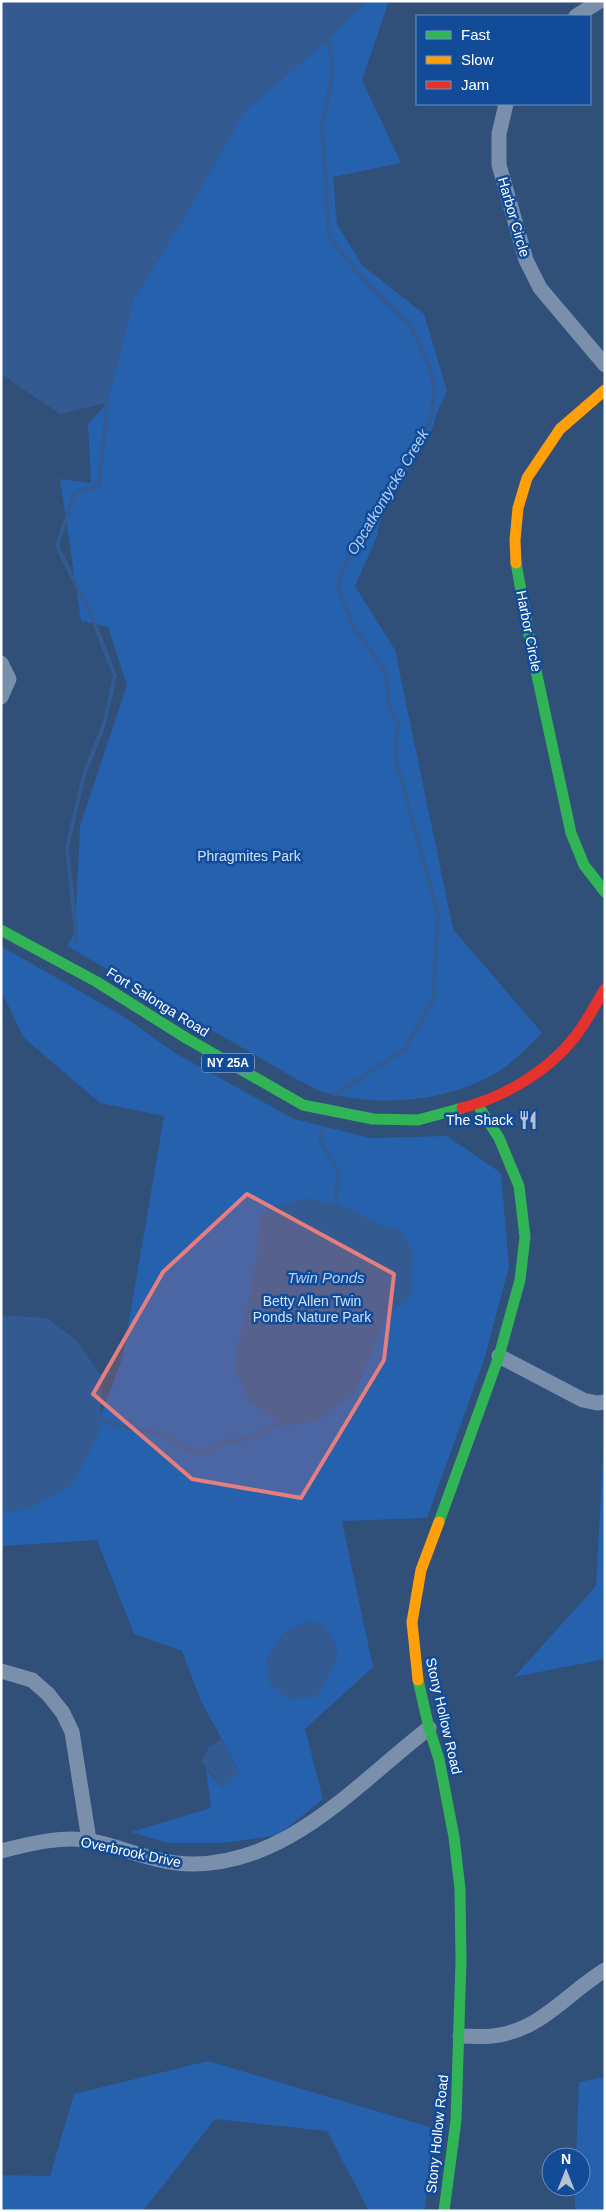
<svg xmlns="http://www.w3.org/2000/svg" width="606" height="2212" font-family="Arial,sans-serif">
<rect width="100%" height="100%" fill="#304f79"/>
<path fill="#2661ae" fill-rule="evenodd" d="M 367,1 L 389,1 L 362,80 L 401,163 L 333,177 L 337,224 L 362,265 L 424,314 L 447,391 C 444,398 440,405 437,412 C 435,417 435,423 433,427 C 422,451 377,510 378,534 L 355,586 L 395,650 L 453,929 L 542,1033 C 528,1047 513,1063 496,1073 C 446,1102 382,1107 326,1093 C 316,1090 307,1084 298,1080 L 67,946 L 75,932 L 80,826 L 127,685 L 108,627 L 81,621 L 60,479 L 91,483 L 88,424 L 107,403 L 134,298 L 185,216 L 245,110 L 329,39 Z
M 1,946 L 123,1016 L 175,1053 L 294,1119 L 370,1138 L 447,1136 L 501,1173 L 509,1267 L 484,1360 L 427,1518 L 342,1521 L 373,1667 L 305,1729 L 323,1799 L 278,1835 L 223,1843 L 168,1843 L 131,1832 L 211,1808 L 206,1769 L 222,1788 L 239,1771 L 201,1701 L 182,1651 L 134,1634 L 97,1540 L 3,1546 L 1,1552 L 1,1513 L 31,1508 L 100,1432 L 100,1418 L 123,1356 L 164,1116 L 100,1103 L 23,1037 L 1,990 ZM 308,1621 L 324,1626 L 338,1650 L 334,1664 L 267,1659 L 284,1633 Z
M 605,1420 L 605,1659 L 514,1677 L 596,1586 Z
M 208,2061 L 433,2128 L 425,2211 L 369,2211 L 327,2131 L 215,2119 L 143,2211 L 1,2211 L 1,2175 L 50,2176 L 74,2094 Z
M 605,2077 L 605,2211 L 575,2211 L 575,2187 L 581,2187 L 581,2157 L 576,2157 L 579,2082 Z"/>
<path fill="#335a91" d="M 1,1 L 367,1 L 329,39 L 245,110 L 185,216 L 134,298 L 107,403 L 60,414 L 1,374 Z
M 307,1198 L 348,1208 L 378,1224 L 400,1230 L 413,1251 L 411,1296 L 385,1319 L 355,1393 L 317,1421 L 284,1426 L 248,1400 L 234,1364 L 249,1299 L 257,1255 L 257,1233 L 262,1215 L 273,1207 Z
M 1,1315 L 47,1318 L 77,1341 L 102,1377 L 100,1431 L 74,1483 L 31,1508 L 1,1513 Z
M 308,1621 L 324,1626 L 338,1650 L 334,1664 L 317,1697 L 288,1699 L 268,1682 L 267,1659 L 284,1633 Z
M 222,1738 L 239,1772 L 222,1788 L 201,1761 L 209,1747 Z"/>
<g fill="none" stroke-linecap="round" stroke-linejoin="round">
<path stroke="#335a91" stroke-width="4" d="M 329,39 L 333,73 L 322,125 L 329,236 L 362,278 L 410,325 L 429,364 L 435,390 L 430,422 L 380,499 L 342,571 L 338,588 L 353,626 L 386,673 L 389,704 L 398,724 L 395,757 L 438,914 L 433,1000 L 405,1049 L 334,1095
M 77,942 L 67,848 L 84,775 L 104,724 L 115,676 L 90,612 L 57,546 L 75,492 L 99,485 L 107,403
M 321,1131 L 320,1140 L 339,1173 L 334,1208
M 95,1417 L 126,1428 L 164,1434 L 179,1445 L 198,1454 L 223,1443 L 258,1436 L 280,1422 L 280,1419"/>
<path stroke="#7a8fab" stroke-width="15" d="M 576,16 L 600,1
M 506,104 L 499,134 L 499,165 L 526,260 L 540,288 L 605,365
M 1,663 L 9,679 L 1,697
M 499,1356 L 583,1400 L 597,1403 L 605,1402
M 1,1671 L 32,1680 L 48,1694 L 63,1713 L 72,1732 L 89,1840
M 1,1851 C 29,1844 63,1835 91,1841 C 119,1846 147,1860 176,1863 C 280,1874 354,1786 429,1728
M 460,2036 C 472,2036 487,2038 499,2035 C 542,2028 569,1992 605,1970"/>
<path stroke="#30b455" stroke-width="11" d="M 516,563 L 532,652 L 571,833 L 584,865 L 605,892
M 1,930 L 97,982 L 186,1038 L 303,1105 L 373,1119 L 418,1120 L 462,1108
M 439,1522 L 499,1356 L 520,1280 L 525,1237 L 519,1186 L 499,1138 L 477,1104
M 418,1680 L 429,1728 L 439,1759 L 454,1837 L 460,1889 L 461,1961 L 456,2120 L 444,2211"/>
<path stroke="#ff9f0a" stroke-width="11" d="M 516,563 L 515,540 L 518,508 L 527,478 L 560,429 L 605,390
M 418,1680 L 412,1622 L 421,1570 L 439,1522"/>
<path stroke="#e5322d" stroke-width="11" d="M 462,1108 C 504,1097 547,1072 574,1038 C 586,1023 595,1005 605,989"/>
</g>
<path fill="#e67e7e" fill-opacity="0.2" stroke="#e67e7e" stroke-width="4" stroke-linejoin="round" d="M 247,1194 L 394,1274 L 384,1360 L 301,1498 L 192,1479 L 93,1394 L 163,1272 Z"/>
<defs>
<g id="restaurant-bare" transform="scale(1.5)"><path d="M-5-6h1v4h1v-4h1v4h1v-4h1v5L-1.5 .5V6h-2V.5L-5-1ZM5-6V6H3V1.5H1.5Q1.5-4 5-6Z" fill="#b7c1d0" stroke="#124b97" stroke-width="2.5" paint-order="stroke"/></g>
</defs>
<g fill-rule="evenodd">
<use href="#restaurant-bare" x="528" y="1120"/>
</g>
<g text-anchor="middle" stroke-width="5" stroke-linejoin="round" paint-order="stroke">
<rect fill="#124b97" stroke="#b8c9e0" stroke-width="1" x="202" y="1053.5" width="52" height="19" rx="4"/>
<g font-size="12" font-weight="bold" fill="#fff">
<text x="228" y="1067">NY 25A</text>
</g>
<g font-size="14" fill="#fff" stroke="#124b97">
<text transform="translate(514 217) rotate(74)" y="5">Harbor Circle</text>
<text transform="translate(529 631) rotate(79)" y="5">Harbor Circle</text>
<text transform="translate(158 1002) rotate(32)" y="5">Fort Salonga Road</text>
<text transform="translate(444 1716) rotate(77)" y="5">Stony Hollow Road</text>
<text transform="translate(131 1852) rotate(12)" y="5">Overbrook Drive</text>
<text transform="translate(437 2134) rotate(-84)" y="5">Stony Hollow Road</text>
</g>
<g font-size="14" fill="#cbe1fd" stroke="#124b97">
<text x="249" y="861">Phragmites Park</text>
<text x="312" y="1306">Betty Allen Twin<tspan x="312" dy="16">Ponds Nature Park</tspan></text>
</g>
<g font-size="14" fill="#fff" stroke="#124b97" text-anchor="end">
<text x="513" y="1125">The Shack</text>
</g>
<g font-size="15" font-style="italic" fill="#b0d1fa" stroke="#124b97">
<text transform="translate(388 492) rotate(-59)" y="5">Opcatkontycke Creek</text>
<text x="326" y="1283">Twin Ponds</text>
</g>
</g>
<rect width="606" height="2212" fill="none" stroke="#ffffff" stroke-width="5"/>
<rect x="416" y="15" width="175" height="90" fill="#124b97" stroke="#7193c1"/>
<rect x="426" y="31" width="25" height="8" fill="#30b455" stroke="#7193c1"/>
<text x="461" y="40" font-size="15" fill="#ffffff">Fast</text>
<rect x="426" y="56" width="25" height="8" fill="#ff9f0a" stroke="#7193c1"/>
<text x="461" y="65" font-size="15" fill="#ffffff">Slow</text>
<rect x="426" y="81" width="25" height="8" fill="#e5322d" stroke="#7193c1"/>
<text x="461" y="90" font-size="15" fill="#ffffff">Jam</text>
<g transform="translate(566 2172)"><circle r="24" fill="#124b97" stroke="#7193c1"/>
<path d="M0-4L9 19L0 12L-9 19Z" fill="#b7c1d0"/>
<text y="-8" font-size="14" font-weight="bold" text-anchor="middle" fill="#ffffff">N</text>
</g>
</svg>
